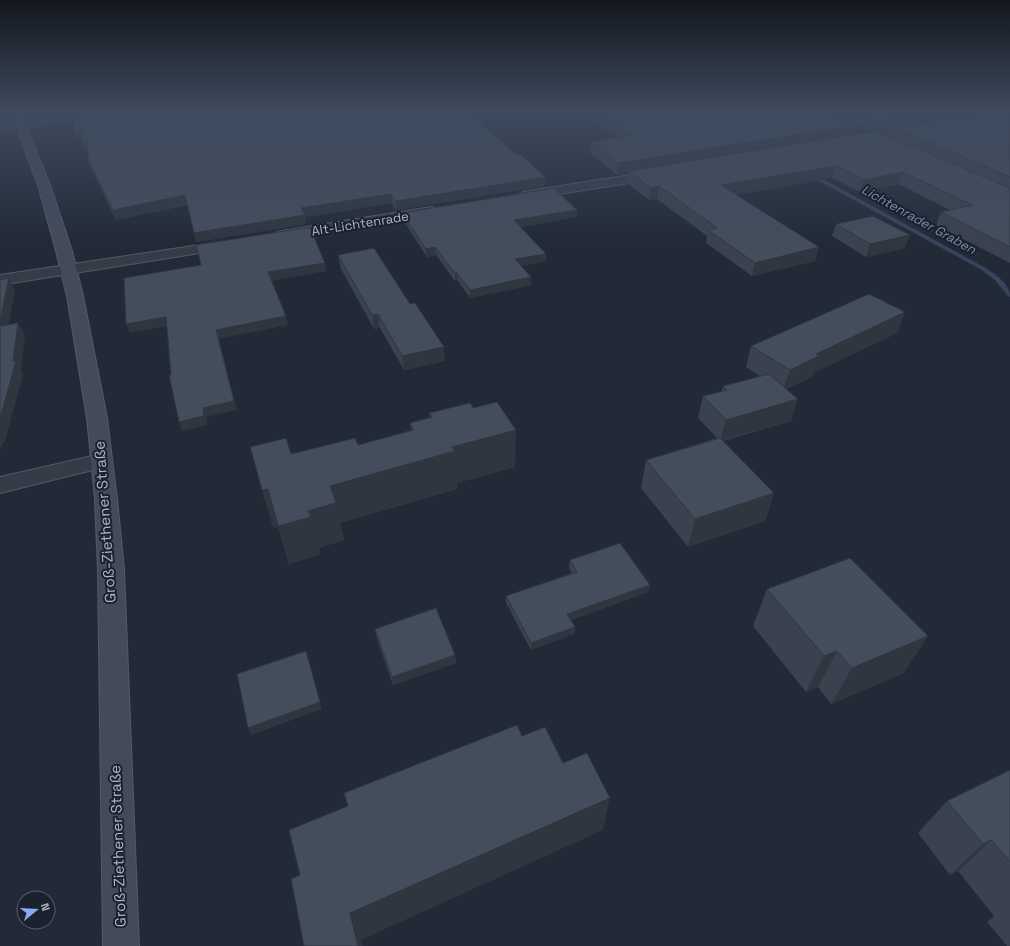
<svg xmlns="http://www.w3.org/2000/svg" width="1010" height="946" font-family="'Space Grotesk',sans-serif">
<rect width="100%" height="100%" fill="#222a37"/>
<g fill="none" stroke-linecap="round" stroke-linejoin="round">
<path fill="#36455e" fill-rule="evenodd" d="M 808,173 L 812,173 L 984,267 C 995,274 1010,283 1010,297 L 1008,296 L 995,280 L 980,269 L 808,175 Z"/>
<g stroke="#535a66" stroke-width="2">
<path id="street" d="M 86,111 L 109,111 L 104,114 L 0,131 L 0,125 Z
M 922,126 L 926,127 L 928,129 L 926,131 L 858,144 L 854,143 L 852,141 L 854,139 L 858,138 Z
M 656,171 L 660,172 L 662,175 L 660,178 L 528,199 L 523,198 L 521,195 L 523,192 L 528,191 Z
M 431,207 L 436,208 L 438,211 L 436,214 L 282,239 L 277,238 L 275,235 L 277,232 L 282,231 Z
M 226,241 L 231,242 L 233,245 L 231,248 L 0,285 L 0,275 Z
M 101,454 L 109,456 L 112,461 L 109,466 L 0,493 L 0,477 Z"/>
</g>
<g stroke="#535a66" stroke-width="2">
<path id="secondary" d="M 10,111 L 20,111 L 50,185 L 72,251 L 83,296 L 107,418 L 117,499 L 124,570 L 139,946 L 103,946 L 98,570 L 95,499 L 87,418 L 67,296 L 56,251 L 38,185 Z"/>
</g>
<use href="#street" fill="#353c48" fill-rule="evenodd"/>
<use href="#secondary" fill="#434b5b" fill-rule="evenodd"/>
</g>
<path fill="#3a424f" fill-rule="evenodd" d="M 479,111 L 479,119 L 476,119 L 517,155 L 545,177 L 544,186 L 396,210 L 392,203 L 305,217 L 306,224 L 196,242 L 194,233 L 187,205 L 116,220 L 91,168 L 88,159 L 88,149 L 85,150 L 81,139 L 77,140 L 74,132 Z
M 578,111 L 1010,111 L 1010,263 L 936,225 L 941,212 L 950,210 L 899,184 L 860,192 L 832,178 L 736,195 L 815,261 L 752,276 L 706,243 L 707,236 L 657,199 L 649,200 L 627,183 L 628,173 L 617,175 L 590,153 L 591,142 L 617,138 ZM 858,125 L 873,132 L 855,135 ZM 896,129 L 892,138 L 878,132 L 885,131 Z
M 577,210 L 576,217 L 520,227 L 546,254 L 546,261 L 521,266 L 531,285 L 470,298 L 458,281 L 455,281 L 436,255 L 427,257 L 403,220 L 402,213 Z
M 836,224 L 905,248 L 866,257 L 832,236 Z
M 338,255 L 410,304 L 445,361 L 404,370 L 380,328 L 374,329 L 341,269 Z
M 905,312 L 897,333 L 813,373 L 812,377 L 787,389 L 791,421 L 723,441 L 774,493 L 765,521 L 688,547 L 641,488 L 646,460 L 717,438 L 698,418 L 703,396 L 722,391 L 723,386 L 760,376 L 746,367 L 751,346 Z
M 473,408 L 515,467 L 457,483 L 457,489 L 340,523 L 344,540 L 319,548 L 320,554 L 289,564 L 278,527 L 273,528 L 291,454 L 358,445 L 411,430 L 410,423 L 430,418 L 429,413 Z
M 570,560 L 650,585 L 648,592 L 571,620 L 575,627 L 574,634 L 531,650 L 506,603 L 506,596 L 572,573 L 569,568 Z
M 767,589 L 904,673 L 831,704 L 818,687 L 806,692 L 753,626 Z
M 375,629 L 455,655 L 456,663 L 393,685 L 376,636 Z
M 1010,770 L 1010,946 L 1007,946 L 987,922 L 994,916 L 958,871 L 950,875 L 918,833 L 947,801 Z"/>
<path fill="#2f3640" d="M 479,111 L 479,119 L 469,120 L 468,113 Z
M 531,111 L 541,111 L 531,112 Z
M 942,111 L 986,111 L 955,119 L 875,132 L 879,121 Z
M 858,125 L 855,136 L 629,171 L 628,173 L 617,175 L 618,163 Z
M 81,131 L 84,139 L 77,140 L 74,132 Z
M 88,141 L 91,149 L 85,150 L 82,142 Z
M 836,166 L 832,178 L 719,198 L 721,185 Z
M 903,172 L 899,184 L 860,192 L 864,180 Z
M 545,177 L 544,186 L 396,210 L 396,201 Z
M 659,186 L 657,199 L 649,200 L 650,188 Z
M 391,194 L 392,203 L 305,217 L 306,224 L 196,242 L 194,233 L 301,208 Z
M 185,195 L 188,204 L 116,220 L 113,210 Z
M 577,210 L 576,217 L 514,228 L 514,220 Z
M 910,235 L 905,248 L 866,257 L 870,244 Z
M 435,247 L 436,255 L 427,257 L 426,249 Z
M 819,247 L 815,261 L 752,276 L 755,263 Z
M 546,254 L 546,261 L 515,267 L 515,259 Z
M 325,263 L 327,271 L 270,281 L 268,272 Z
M 455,273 L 457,273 L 458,281 L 455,281 Z
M 531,277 L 531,285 L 470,298 L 470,290 Z
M 9,278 L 15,291 L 6,338 L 0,327 L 0,322 Z
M 905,312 L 897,333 L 813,373 L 812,377 L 783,391 L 790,370 L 816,354 Z
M 378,314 L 380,328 L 374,329 L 372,315 Z
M 286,316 L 288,325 L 219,339 L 237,410 L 206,417 L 208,425 L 182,431 L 179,422 L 203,408 L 216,330 Z
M 166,317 L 169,326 L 130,333 L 126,324 Z
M 18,323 L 25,335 L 21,370 L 23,374 L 5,442 L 3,442 L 0,452 L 0,419 L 13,361 Z
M 444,347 L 445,361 L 404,370 L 402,356 Z
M 798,399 L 791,421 L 720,441 L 726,420 Z
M 516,430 L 515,467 L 457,483 L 457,489 L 340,523 L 344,540 L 319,548 L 320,554 L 289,564 L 278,527 L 273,528 L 262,490 L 268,489 L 308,511 L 330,486 L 452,447 Z
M 774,493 L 765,521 L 688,547 L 695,519 Z
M 650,585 L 648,592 L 567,622 L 567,614 Z
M 575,627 L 574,634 L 531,650 L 531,643 Z
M 928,636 L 904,673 L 831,704 L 852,668 Z
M 306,651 L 322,709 L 251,735 L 248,728 Z
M 837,651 L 818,687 L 806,692 L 824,656 Z
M 455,655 L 456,663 L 393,685 L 392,677 Z
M 610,798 L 603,830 L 361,940 L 363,946 L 358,946 L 350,913 Z
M 991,840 L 958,871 L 950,875 L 983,844 Z"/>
<path fill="#434d5c" stroke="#2f3640" d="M 83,111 L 479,111 L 468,113 L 517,155 L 521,155 L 545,177 L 396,201 L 391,194 L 301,208 L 305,215 L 194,233 L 185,195 L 113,210 L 88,159 L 88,141 L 82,142 L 81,131 L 74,132 L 74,112 Z
M 595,111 L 825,111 L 858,125 L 618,163 L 591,142 L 632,135 Z
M 852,111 L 942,111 L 879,121 Z
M 984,111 L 1010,111 L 1010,177 L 896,128 L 960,117 Z
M 876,131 L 1010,188 L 1010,247 L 941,212 L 972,205 L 903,172 L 864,180 L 836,166 L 721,185 L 819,247 L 755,263 L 708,230 L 717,228 L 659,186 L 650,188 L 629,171 Z
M 554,188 L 577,210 L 514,220 L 546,254 L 515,259 L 531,277 L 470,290 L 457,273 L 455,273 L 435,247 L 426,249 L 402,213 Z
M 873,216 L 910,235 L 870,244 L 836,224 Z
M 310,227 L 325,263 L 268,272 L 286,316 L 216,330 L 234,401 L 203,408 L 204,416 L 179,422 L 169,375 L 171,375 L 166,317 L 126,324 L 124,278 L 201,265 L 196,245 Z
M 374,248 L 410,304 L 415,303 L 444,347 L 402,356 L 378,314 L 372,315 L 338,255 Z
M 9,278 L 0,322 L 0,280 Z
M 869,294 L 905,312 L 816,354 L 819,356 L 790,370 L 751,346 Z
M 18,323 L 13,361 L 16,361 L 0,419 L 0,326 Z
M 769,374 L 798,399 L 726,420 L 703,396 L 727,390 L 723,386 Z
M 497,402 L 516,430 L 452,447 L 455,451 L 330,486 L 336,503 L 308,511 L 311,517 L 278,526 L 268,489 L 262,490 L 250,447 L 286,438 L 291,454 L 355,438 L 358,445 L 414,430 L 410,423 L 432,417 L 429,413 L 470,403 L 473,408 Z
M 720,438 L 774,493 L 695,519 L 646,460 Z
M 620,543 L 650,585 L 567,614 L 575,627 L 531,643 L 506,596 L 577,572 L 570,560 Z
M 850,558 L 928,636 L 852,668 L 837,651 L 824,656 L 767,589 Z
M 436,608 L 455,655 L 392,677 L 375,629 Z
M 306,651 L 320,702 L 248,728 L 237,674 Z
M 517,725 L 522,736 L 545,727 L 563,763 L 587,753 L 610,798 L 350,913 L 358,946 L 304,946 L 291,879 L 300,875 L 289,830 L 348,806 L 344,793 Z
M 1010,770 L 1010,862 L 991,840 L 983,844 L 947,801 Z"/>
<linearGradient id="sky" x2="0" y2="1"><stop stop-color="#13171e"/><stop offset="0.46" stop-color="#3e4a5e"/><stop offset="1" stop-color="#3e4a5e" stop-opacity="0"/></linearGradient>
<rect width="1010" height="243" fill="url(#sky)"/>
<g text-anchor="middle" stroke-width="4" stroke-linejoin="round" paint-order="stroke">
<g font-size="13" font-style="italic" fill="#798cab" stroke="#1b212d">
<text transform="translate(919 219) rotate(29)" y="5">Lichtenrader Graben</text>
</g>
<g font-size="13" fill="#b0b7c4" stroke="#1b212d">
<text transform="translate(360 223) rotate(-9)" y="5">Alt-Lichtenrade</text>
</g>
<g font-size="15" fill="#b0b7c4" stroke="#1b212d">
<text transform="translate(105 522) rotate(-94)" y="5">Groß-Ziethener Straße</text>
<text transform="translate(118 846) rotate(-92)" y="5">Groß-Ziethener Straße</text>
</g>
</g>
<g transform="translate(36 910) rotate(72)"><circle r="19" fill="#1b212d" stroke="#575d69"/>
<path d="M0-3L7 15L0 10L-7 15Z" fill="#87abf2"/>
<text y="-6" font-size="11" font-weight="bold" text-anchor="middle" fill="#b0b7c4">N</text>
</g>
</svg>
